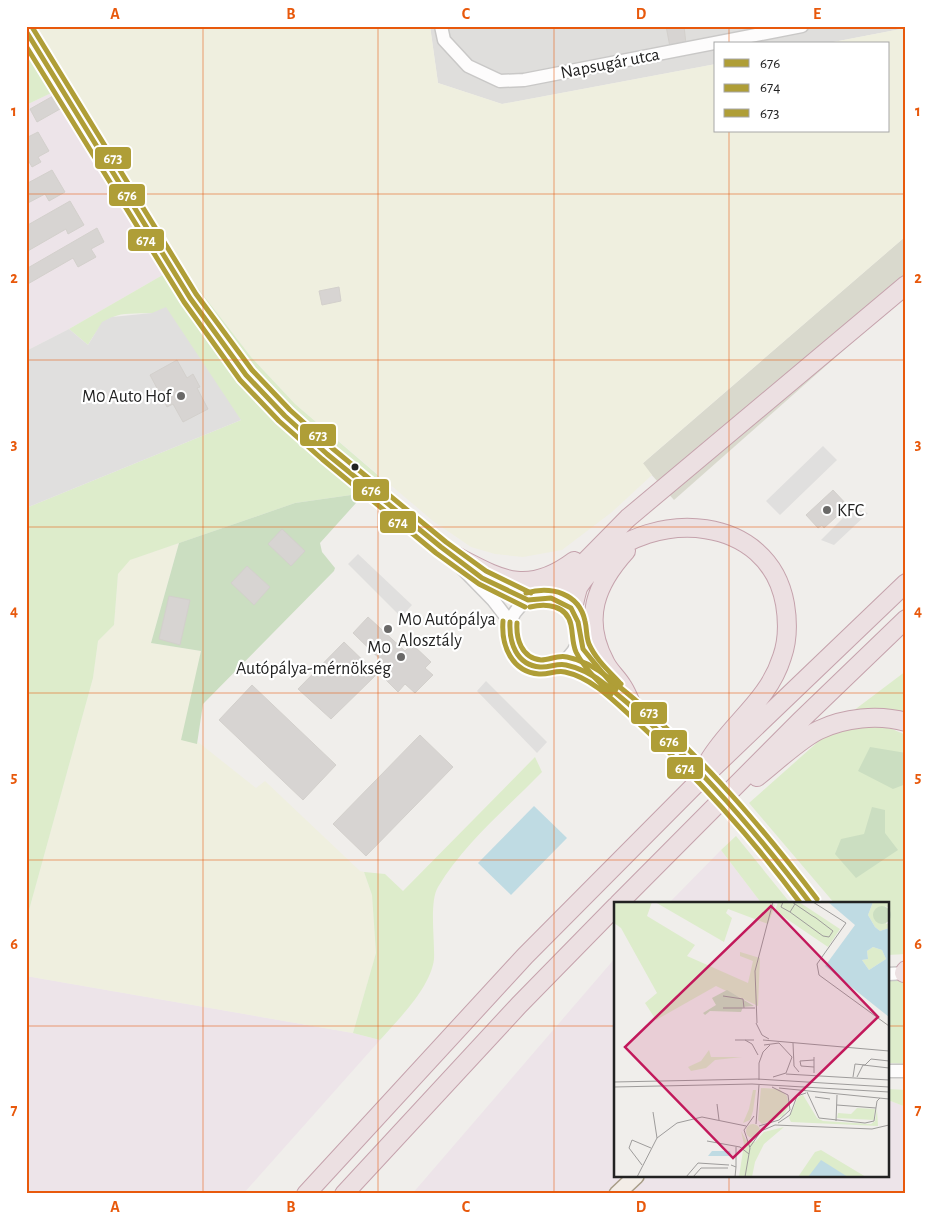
<svg xmlns="http://www.w3.org/2000/svg" width="932" height="1220" font-family="'Alegreya Sans',sans-serif">
<rect width="100%" height="100%" fill="#f0eeeb"/>
<path fill="#dfdedc" d="M 430,26 L 906,26 L 906,28 L 823,44 L 716,44 L 716,64 L 502,104 L 438,83 Z"/>
<path fill="#ede4e9" d="M 66,86 L 180,265 L 69,329 L 26,351 L 26,105 Z
M 721,850 L 762,904 L 668,904 Z
M 616,957 L 616,1176 L 888,1176 L 888,1100 L 906,1107 L 906,1194 L 412,1194 Z
M 26,976 L 353,1033 L 380,1040 L 243,1194 L 26,1194 Z"/>
<path fill="#d9d9cd" d="M 906,236 L 906,295 L 674,500 L 642,464 Z"/>
<path fill="#efefdf" d="M 34,26 L 430,26 L 438,83 L 502,104 L 716,64 L 716,131 L 888,131 L 888,44 L 823,44 L 906,28 L 906,236 L 643,463 L 652,475 L 612,512 L 562,550 L 523,557 L 495,554 L 471,547 L 433,521 L 295,404 L 251,357 L 180,265 L 66,86 Z
M 179,543 L 151,643 L 201,651 L 197,744 L 198,742 L 256,788 L 265,781 L 360,871 L 364,872 L 372,895 L 376,953 L 353,1033 L 26,976 L 26,921 L 93,678 L 98,641 L 114,625 L 118,574 L 129,560 Z"/>
<path fill="#ddeccb" d="M 26,26 L 34,26 L 66,86 L 26,105 Z
M 180,265 L 251,357 L 295,404 L 380,477 L 365,493 L 295,503 L 130,560 L 118,574 L 114,625 L 98,641 L 93,678 L 26,921 L 26,508 L 241,420 L 153,313 C 115,314 108,311 88,345 L 69,329 Z
M 906,671 L 906,716 L 853,711 Z
M 866,724 L 892,729 L 906,735 L 906,954 L 888,955 L 888,904 L 835,904 L 749,803 L 829,732 Z
M 535,757 L 542,772 C 507,808 464,843 438,887 C 429,902 435,941 434,959 C 431,987 398,1020 380,1040 L 353,1033 L 376,953 L 372,895 L 364,872 L 385,874 L 403,891 Z
M 736,836 L 791,904 L 762,904 L 721,850 Z
M 906,978 L 906,1064 L 888,1063 L 888,980 Z
M 888,1089 L 906,1090 L 906,1107 L 888,1100 Z"/>
<path fill="#cbdec1" d="M 365,493 L 320,543 L 322,552 L 335,568 L 334,571 L 203,704 L 197,744 L 181,740 L 201,651 L 151,643 L 179,543 L 295,503 Z
M 870,747 L 906,753 L 906,784 L 893,789 L 858,771 Z
M 872,807 L 885,810 L 885,833 L 898,850 L 856,878 L 835,854 L 841,839 L 864,834 Z"/>
<path fill="#e0dfde" d="M 166,307 L 241,420 L 26,508 L 26,351 L 69,329 L 88,345 L 102,322 L 112,317 L 152,313 Z
M 823,446 L 837,460 L 780,515 L 766,501 Z
M 853,508 L 868,513 L 834,545 L 821,540 Z
M 358,554 L 412,605 L 401,617 L 348,564 Z
M 486,681 L 547,742 L 537,753 L 477,691 Z"/>
<path fill="#bfdbe3" d="M 534,806 L 567,838 L 511,895 L 478,863 Z"/>
<path fill="#d7d4d2" stroke="#d3d0cc" d="M 666,26 L 684,26 L 686,44 L 670,47 Z
M 53,96 L 60,109 L 37,122 L 30,109 Z
M 38,132 L 49,151 L 38,157 L 41,162 L 32,167 L 28,160 L 26,161 L 26,138 Z
M 52,170 L 65,192 L 49,201 L 45,194 L 26,204 L 26,184 Z
M 70,201 L 84,225 L 68,234 L 66,229 L 26,252 L 26,226 Z
M 97,228 L 104,242 L 91,249 L 96,257 L 78,267 L 73,258 L 26,285 L 26,269 Z
M 339,287 L 341,301 L 322,305 L 319,291 Z
M 177,360 L 187,378 L 193,374 L 200,387 L 197,388 L 208,409 L 183,422 L 173,404 L 167,407 L 150,375 Z
M 833,490 L 848,506 L 824,528 L 822,525 L 818,528 L 806,515 Z
M 282,529 L 305,551 L 291,566 L 268,544 Z
M 247,566 L 270,587 L 254,605 L 231,583 Z
M 169,596 L 190,600 L 180,645 L 159,639 Z
M 368,617 L 405,651 L 412,644 L 431,662 L 425,668 L 433,675 L 415,693 L 405,684 L 398,692 L 382,676 L 389,668 L 353,633 Z
M 344,642 L 377,674 L 331,719 L 298,689 Z
M 252,685 L 336,765 L 303,800 L 219,720 Z
M 420,735 L 453,767 L 366,856 L 333,824 Z"/>
<g fill="none" stroke-linecap="round" stroke-linejoin="round">
<g stroke="#c9c8c7" stroke-width="15">
<path id="minor" d="M 441,26 L 444,40 L 468,66 L 500,81 L 524,80 L 802,26
M 26,31 L 218,340 C 282,420 368,496 452,555
M 454,560 L 493,600 L 510,622
M 476,573 L 502,590 L 528,600
M509 632a35 35 0 1 1 70 0a35 35 0 1 1-70 0Z
M 579,639 L 592,663 L 611,684
M 560,663 C 604,679 634,709 667,740
M 756,834 L 811,904
M 888,974 L 906,973
M 888,1071 L 906,1071"/>
</g>
<g stroke="#a79c86" stroke-width="18">
<path id="major" d="M 617,1194 L 636,1176"/>
</g>
<g stroke="#c5a2ac" stroke-width="20">
<path id="highway" d="M 446,551 C 496,576 523,599 574,561
M 626,551 C 596,584 582,619 605,662 C 609,671 618,678 623,687 C 627,693 630,701 633,708
M 545,596 L 564,583 L 628,518 L 906,285
M 573,610 C 574,603 576,595 578,588 C 583,579 590,572 597,564 C 653,508 769,514 785,604 C 788,622 788,640 782,657 C 768,702 730,724 708,762
M 757,777 C 774,764 800,739 819,730 C 844,718 878,714 906,722
M 618,904 L 800,721 L 906,619
M 904,973 L 906,970
M 306,1194 L 525,956 L 694,786 L 906,583
M 344,1194 L 519,1005 L 616,906"/>
</g>
<use href="#minor" stroke="#fdfcfc" stroke-width="12"/>
<use href="#major" stroke="#f3ede7" stroke-width="15"/>
<use href="#highway" stroke="#ece0e2" stroke-width="18"/>
<g stroke="#c9c8c7" stroke-width="15" stroke-linecap="butt">
<path id="minor-bridge" d="M 667,740 L 712,785 L 756,834"/>
</g>
<use href="#minor-bridge" stroke="#fdfcfc" stroke-width="12"/>
<g stroke="#fff" stroke-width="9">
<path id="bus-1" d="M 26,31 L 190,298 L 246,375 L 285,416 L 327,454 L 441,547 L 482,578 L 528,600
M 528,600 L 551,598 L 571,608 L 578,622 L 583,649 L 616,689
M 510,622 C 509,642 516,665 540,667 C 549,668 557,663 566,665 C 581,668 595,676 606,685 C 684,748 750,824 811,904"/>
</g>
<g stroke="#fff" stroke-width="9">
<path id="bus-2" d="M 26,46 L 184,302 L 240,380 L 279,421 L 322,459 L 436,553 L 479,584 L 525,607
M 530,607 C 546,603 567,605 571,625 C 573,634 572,643 576,652 C 584,668 598,681 611,694
M 503,621 C 501,646 512,672 539,674 C 548,675 556,670 565,672 C 593,678 616,703 636,721 C 697,777 752,838 801,904"/>
</g>
<g stroke="#fff" stroke-width="9">
<path id="bus-3" d="M 32,27 L 196,294 L 252,370 L 290,410 L 332,448 L 446,542 L 486,571 L 531,593
M 526,593 C 551,586 579,593 585,621 C 587,629 586,637 589,644 C 596,660 610,672 621,684
M 517,623 C 516,638 521,658 541,660 C 550,660 557,655 567,657 C 583,660 598,669 610,679 C 689,742 756,819 817,899"/>
</g>
<use href="#bus-1" stroke="#af9e37" stroke-width="5"/>
<use href="#bus-2" stroke="#af9e37" stroke-width="5"/>
<use href="#bus-3" stroke="#af9e37" stroke-width="5"/>
</g>
<path fill="none" stroke="#e8590c" stroke-width="1" stroke-opacity="0.55" d="M 203,26 L 203,1194M 378,26 L 378,1194M 554,26 L 554,1194M 729,26 L 729,44M 729,131 L 729,904M 26,194 L 906,194M 26,360 L 906,360M 26,527 L 906,527M 26,693 L 906,693M 26,860 L 906,860M 26,1026 L 616,1026M 888,1026 L 906,1026M 729,1176 L 729,1194"/>
<g fill="#6a6968" stroke="#fff" stroke-width="2">
<circle cx="181" cy="396" r="5"/>
<circle cx="827" cy="510" r="5"/>
<circle cx="388" cy="629" r="5"/>
<circle cx="401" cy="657" r="5"/>
</g>
<circle fill="#222" stroke="#fff" stroke-width="2" cx="355" cy="467" r="4.5"/>
<g text-anchor="middle" stroke-width="4.5" stroke-linejoin="round" paint-order="stroke">
<g font-size="18" fill="#222" stroke="#fff">
<text transform="translate(610 63) rotate(-11)" y="6">Napsugár utca</text>
</g>
<g font-size="18" fill="#222" stroke="#fff" text-anchor="end">
<text x="171" y="402">M0 Auto Hof</text>
<text x="837" y="516" text-anchor="start">KFC</text>
<text x="398" y="625" text-anchor="start">M0 Autópálya<tspan x="398" dy="21">Alosztály</tspan></text>
<text x="391" y="653">M0<tspan x="391" dy="21">Autópálya-mérnökség</tspan></text>
</g>
</g>
<g transform="translate(614 902)">
<rect width="275" height="275" fill="#f0eeeb"/>
<path d="M 0,0 L 38,0 L 33,14 L 81,43 L 73,54 L 134,81 L 139,59 L 126,54 L 126,50 L 146,56 L 144,104 L 102,84 L 42,118 L 31,101 L 43,91 L 7,26 L 0,21 ZM 41,0 L 154,0 L 161,3 L 154,22 L 114,7 L 112,11 L 118,16 L 110,40 ZM 164,0 L 185,0 L 226,27 L 214,45 L 161,9 ZM 259,0 L 275,0 L 275,6 L 271,4 L 272,22 L 275,21 L 275,26 L 266,29 L 261,25 L 254,13 ZM 259,45 L 268,48 L 272,57 L 255,68 L 248,58 L 254,57 L 253,49 ZM 95,148 L 97,155 L 128,155 L 101,158 L 92,166 L 77,169 L 74,165 L 87,159 ZM 147,186 L 165,187 L 173,194 L 175,204 L 169,214 L 148,222 L 144,218 ZM 139,188 L 142,188 L 139,209 L 136,218 L 129,221 L 135,207 ZM 189,193 L 203,216 L 209,219 L 257,222 L 261,219 L 263,207 L 264,224 L 177,220 L 175,216 L 184,195 ZM 243,206 L 261,207 L 260,218 L 223,216 L 224,211 L 237,212 ZM132 229a7 7 0 1 1 14 0a7 7 0 1 1-14 0ZM 170,225 L 150,242 L 141,260 L 138,275 L 125,275 L 130,242 L 127,229 L 132,238 L 141,240 L 150,230 ZM 207,248 L 252,275 L 184,275 L 201,250 Z" fill="#ddeccb"/>
<path d="M259 13a9 9 0 1 1 18 0a9 9 0 1 1-18 0ZM 113,88 L 140,104 L 129,105 L 127,110 L 96,109 L 91,113 L 89,111 L 102,103 L 98,96 Z" fill="#cbdec1"/>
<path d="M 214,0 L 259,0 L 254,13 L 261,25 L 266,29 L 275,26 L 275,115 L 211,64 L 241,23 ZM 259,45 L 268,48 L 272,57 L 255,68 L 248,58 L 254,57 L 253,49 ZM 98,249 L 116,249 L 117,254 L 94,254 ZM 207,258 L 234,275 L 194,275 Z" fill="#bfdbe3" fill-rule="evenodd"/>
<path fill="none" stroke="#9e9c9b" stroke-width="1" d="M 169,0 L 167,5 L 176,10M 178,0 L 181,2 L 197,13 L 202,16 L 219,29 L 215,35 L 209,34 L 176,10 L 181,2M 199,0 L 232,21 L 203,62 L 205,73 L 275,124M 109,94 L 129,97 L 130,106M 109,106 L 141,106M 142,121 L 148,133 L 155,137M 143,121 L 141,69 L 159,0M 121,138 L 140,138M 131,138 L 138,142 L 144,153M 149,138 L 275,149M 179,141 L 180,164 L 185,170M 150,143 L 165,141 L 178,155 L 172,171 L 159,175M 145,161 L 145,178M 145,161 L 149,150 L 156,143M 200,165 L 187,164 L 186,159 L 200,158M 200,171 L 200,155M 172,172 L 275,178M 239,175 L 241,162 L 251,163 L 257,157 L 275,159M 243,175 L 249,163 L 275,166M 0,180 L 143,177 L 275,185M 0,185 L 138,182 L 275,190M 165,186 L 275,197M 193,190 L 205,216 L 251,221 L 260,219 L 263,199 L 266,196M 201,195 L 216,197M 103,202 L 105,218M 223,203 L 262,206M 39,210 L 43,236M 222,219 L 223,193M 164,221 L 176,213 L 183,194 L 192,191M 142,222 L 145,183M 145,224 L 165,218 L 176,208 L 174,193 L 158,185M 147,229 L 161,223 L 258,227 L 275,223M 93,239 L 126,245 L 135,252M 122,245 L 122,265M 136,245 L 147,229M 28,263 L 15,246 L 18,238 L 37,246M 117,263 L 122,265 L 121,275M 23,275 L 43,236 L 63,221 L 88,215 L 132,224M 72,275 L 84,261 L 115,263M 79,275 L 87,266 L 114,266M 131,275 L 136,246 L 130,228 L 140,214"/>
<path fill="#c2185b" fill-opacity="0.15" stroke="#c2185b" stroke-width="2.5" d="M 157,4 L 264,115 L 119,256 L 11,145 Z"/>
<rect width="275" height="275" fill="none" stroke="#222" stroke-width="2.5"/>
</g>
<g stroke="#fff" stroke-width="2">
<rect x="94" y="146" width="38" height="24" rx="5" fill="#af9e37"/>
<rect x="108" y="183" width="38" height="24" rx="5" fill="#af9e37"/>
<rect x="127" y="228" width="38" height="24" rx="5" fill="#af9e37"/>
<rect x="299" y="423" width="38" height="24" rx="5" fill="#af9e37"/>
<rect x="352" y="478" width="38" height="24" rx="5" fill="#af9e37"/>
<rect x="379" y="510" width="38" height="24" rx="5" fill="#af9e37"/>
<rect x="630" y="701" width="38" height="24" rx="5" fill="#af9e37"/>
<rect x="650" y="729" width="38" height="24" rx="5" fill="#af9e37"/>
<rect x="666" y="756" width="38" height="24" rx="5" fill="#af9e37"/>
</g>
<g font-size="14" text-anchor="middle" font-weight="bold" fill="#fff">
<text x="113" y="163">673</text>
<text x="127" y="200">676</text>
<text x="146" y="245">674</text>
<text x="318" y="440">673</text>
<text x="371" y="495">676</text>
<text x="398" y="527">674</text>
<text x="649" y="717">673</text>
<text x="669" y="746">676</text>
<text x="685" y="773">674</text>
</g>
<rect width="932" height="1220" fill="none" stroke="#ffffff" stroke-width="55"/>
<rect x="714" y="42" width="175" height="90" fill="#ffffff" stroke="#a7a7a7"/>
<rect x="724" y="59" width="25" height="8" fill="#af9e37" stroke="#a7a7a7"/>
<text x="760" y="68" font-size="15" fill="#222222">676</text>
<rect x="724" y="84" width="25" height="8" fill="#af9e37" stroke="#a7a7a7"/>
<text x="760" y="92" font-size="15" fill="#222222">674</text>
<rect x="724" y="109" width="25" height="8" fill="#af9e37" stroke="#a7a7a7"/>
<text x="760" y="118" font-size="15" fill="#222222">673</text>
<rect x="28" y="28" width="876" height="1164" fill="none" stroke="#e8590c" stroke-width="2"/>
<g font-size="16" text-anchor="middle" font-weight="bold" fill="#e8590c">
<text x="115" y="19">A</text>
<text x="291" y="19">B</text>
<text x="466" y="19">C</text>
<text x="641" y="19">D</text>
<text x="817" y="19">E</text>
<text x="14" y="116">1</text>
<text x="918" y="116">1</text>
<text x="14" y="283">2</text>
<text x="918" y="283">2</text>
<text x="14" y="449">3</text>
<text x="918" y="449">3</text>
<text x="14" y="616">4</text>
<text x="918" y="616">4</text>
<text x="14" y="782">5</text>
<text x="918" y="782">5</text>
<text x="14" y="949">6</text>
<text x="918" y="949">6</text>
<text x="14" y="1115">7</text>
<text x="918" y="1115">7</text>
<text x="115" y="1212">A</text>
<text x="291" y="1212">B</text>
<text x="466" y="1212">C</text>
<text x="641" y="1212">D</text>
<text x="817" y="1212">E</text>
</g>
</svg>
